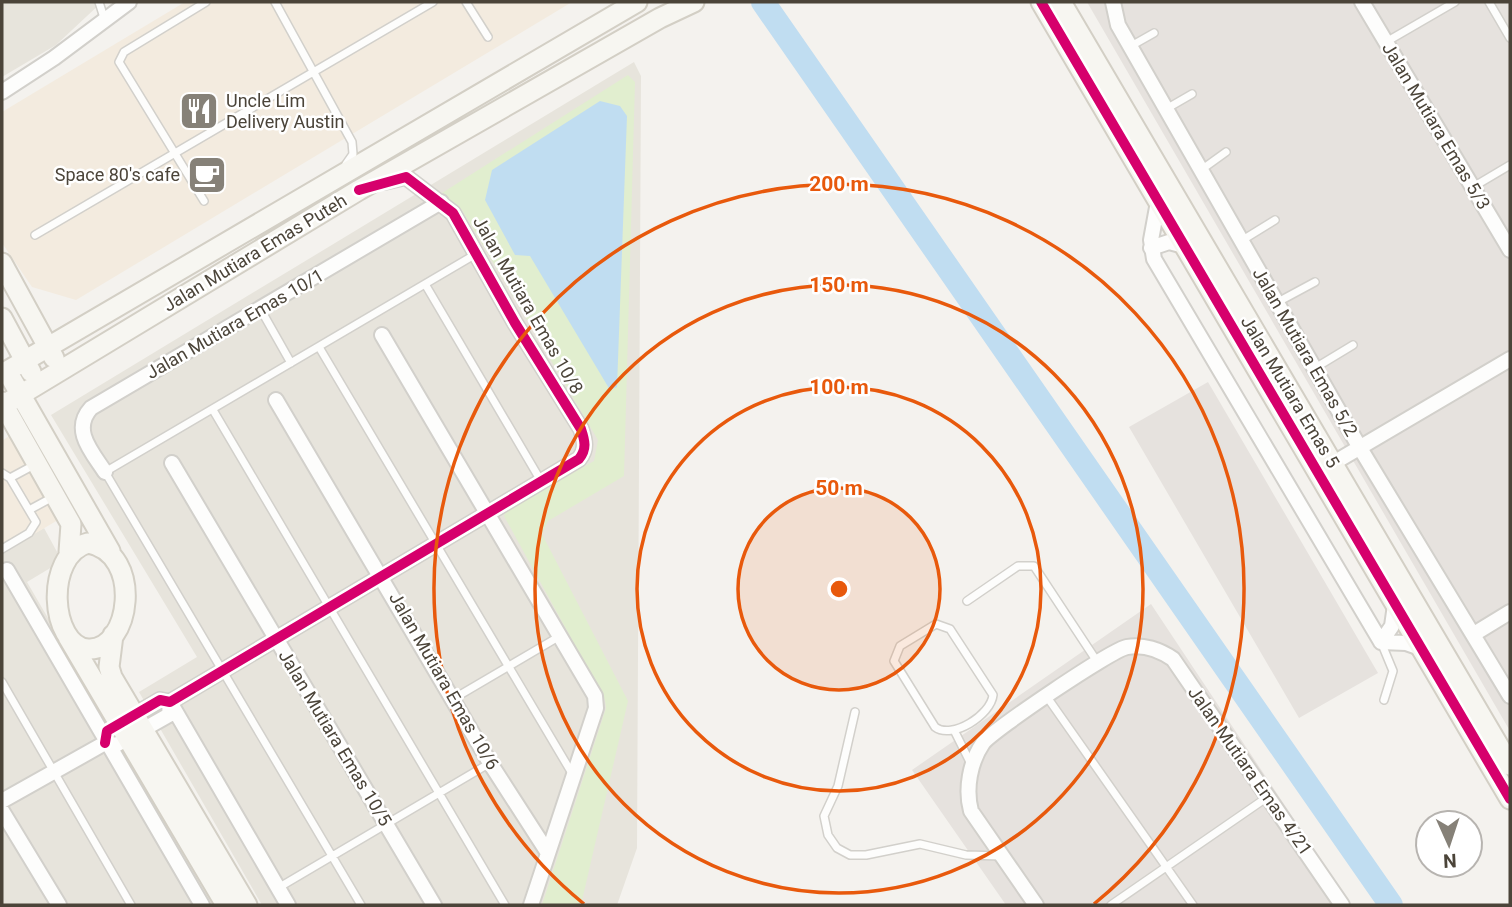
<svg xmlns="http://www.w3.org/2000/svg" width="1512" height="907" font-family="Roboto,sans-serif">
<rect width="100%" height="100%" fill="#f4f2ee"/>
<path fill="#e7e4dc" d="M 2,2 L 102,2 L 56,45 L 2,77 Z
M 634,62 L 641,76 L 637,848 L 617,905 L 262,905 L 139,692 L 197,657 L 51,415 Z
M 44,528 L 62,561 L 27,582 L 215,905 L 2,905 L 2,553 Z"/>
<path fill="#f3ebdf" d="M 185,2 L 572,2 L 76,300 L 32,287 L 2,243 L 2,112 Z
M 9,436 L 58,520 L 2,553 L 2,441 Z"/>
<path fill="#e6e2de" d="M 1087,2 L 1510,2 L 1510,731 Z
M 1208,382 L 1378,673 L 1299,718 L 1129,427 Z
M 1151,604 L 1351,905 L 1006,905 L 912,770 Z"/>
<path fill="#e1eecf" d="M 628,75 L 635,82 L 624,476 L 548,521 L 542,534 L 628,701 L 581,905 L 542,905 L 606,708 L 605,700 L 504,516 L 506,511 L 594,461 L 598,440 L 462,210 L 442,193 Z"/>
<path fill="#c0ddf1" d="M 600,101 L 620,106 L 627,116 L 617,387 L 610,390 L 530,256 L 515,255 L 485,200 L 492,170 Z"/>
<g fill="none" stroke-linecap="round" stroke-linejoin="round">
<path stroke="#c0ddf1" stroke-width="24" d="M 763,2 L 1391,905"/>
<g stroke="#d2d0cb" stroke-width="10">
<path id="lane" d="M 99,2 L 105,21
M 275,2 L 352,142 L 353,154 L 346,164
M 466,2 L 488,37
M 1489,2 L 1510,38
M 1386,42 L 1455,2
M 1131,46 L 1154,33
M 1166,109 L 1192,94
M 1201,170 L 1226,152
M 1473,187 L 1510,165
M 204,201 L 119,62 L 124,52 L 206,2
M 35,235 L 433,2
M 1241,241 L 1275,220
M 425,284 L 541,481
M 1276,303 L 1315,282
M 261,310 L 291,363
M 319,347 L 573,775
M 1315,368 L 1353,345
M 213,410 L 505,905
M 2,473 L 10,478 L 36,522 L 29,533 L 2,549
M 10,478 L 36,464
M 29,510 L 53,497
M 967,601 L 1018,566 L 1034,566 L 1098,663
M 936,624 L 950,629 L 993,695 C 991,715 952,740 935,727 L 894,661 L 900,646 Z
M 1381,642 L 1393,671 L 1384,700
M 2,682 L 131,905
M 1047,697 L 1193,905
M 453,699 L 560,636
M 855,712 L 838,786 L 824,816 L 828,835 L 837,848 L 850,855 L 866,855 L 920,844 L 966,855 L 1002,856
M 955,732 L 972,766
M 278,888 L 490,763
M 361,905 L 105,472 L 476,254
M 1111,905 L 1269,796"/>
</g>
<g stroke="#d2d0cb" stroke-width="18">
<path id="street" d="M 1113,2 L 1118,25 L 1360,448 L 1510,696
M 1362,2 L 1510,250
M 2,92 L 54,58 L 129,2
M 1158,202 L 1151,240 L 1154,259 L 1381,642
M 1151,248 L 1169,242 L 1184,246
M 382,335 L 595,696 L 596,708 L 531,905
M 276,400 L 490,763 L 548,853
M 172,463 L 434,905
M 1325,468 L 1510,359
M 105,472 C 92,452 71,430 91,408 L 441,202
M 7,570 L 202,905
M 1474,634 L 1510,612
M 1381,642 L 1392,626 L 1395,605
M 1381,642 L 1406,643 L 1420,648
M 170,702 L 288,905
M 105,743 L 107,731 L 160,700 L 170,702 L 579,459 C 587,449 585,441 581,429 L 515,323 L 453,213 L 406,177 L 384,182
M 2,801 L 105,743 L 116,745 L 169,715 L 170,702
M 2,811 L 59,905
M 1036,905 L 971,811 C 965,789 970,762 983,743 C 993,730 1111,650 1127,647 C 1143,644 1160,650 1173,659 L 1342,905"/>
</g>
<g stroke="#d3cfc5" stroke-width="23">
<path id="secondary" d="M 1041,2 L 1510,799
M 1061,2 L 1510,765
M 2,263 L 54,358
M 2,318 L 31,372
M 7,371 L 110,551
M 2,374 L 637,2
M 2,402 L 71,524 L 69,552
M 2,406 L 359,190 L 660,18 L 694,2
M 88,543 C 144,553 131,652 88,649 C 50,646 44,555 88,543 Z
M 113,635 L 109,667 L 112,677 L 247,905
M 68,637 L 226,905"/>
</g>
<use href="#lane" stroke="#fdfdfc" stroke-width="7"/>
<use href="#street" stroke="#fdfdfc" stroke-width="14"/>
<use href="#secondary" stroke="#f7f6f1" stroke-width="19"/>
<g stroke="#fff" stroke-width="15">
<path id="cycleway" d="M 1041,2 L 1510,799
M 105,743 L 107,731 L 160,700 L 170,702 L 579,459 C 587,449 585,441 581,429 L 515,323 L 453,213 L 406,177 L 359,190"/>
</g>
<use href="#cycleway" stroke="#d6006c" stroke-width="10"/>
</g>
<circle cx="839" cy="589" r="101" fill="#e8590c" fill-opacity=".12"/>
<g fill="none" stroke="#e8590c" stroke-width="3.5">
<circle cx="839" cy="589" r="101"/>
<circle cx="839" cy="589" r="202"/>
<circle cx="839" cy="589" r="304"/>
<path d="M584 904A405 405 0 1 1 1094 904"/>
</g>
<defs>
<g id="restaurant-square" transform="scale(2.0125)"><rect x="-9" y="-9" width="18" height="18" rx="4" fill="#868178" stroke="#fff"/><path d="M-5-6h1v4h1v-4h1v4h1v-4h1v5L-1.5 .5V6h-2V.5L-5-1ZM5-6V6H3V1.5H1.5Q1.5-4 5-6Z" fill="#fff"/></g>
<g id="cafe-square" transform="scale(2.0125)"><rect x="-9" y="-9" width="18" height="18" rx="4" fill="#868178" stroke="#fff"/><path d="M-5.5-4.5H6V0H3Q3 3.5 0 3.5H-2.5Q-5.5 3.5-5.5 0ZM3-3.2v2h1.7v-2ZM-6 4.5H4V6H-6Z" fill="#fff"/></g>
</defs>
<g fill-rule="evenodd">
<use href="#restaurant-square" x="199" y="111"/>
<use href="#cafe-square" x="207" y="175"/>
</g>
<g text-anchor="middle" stroke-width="5" stroke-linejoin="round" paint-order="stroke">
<g font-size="18" fill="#4b4439" stroke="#fff" text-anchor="start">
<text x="226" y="107">Uncle Lim<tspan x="226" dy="21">Delivery Austin</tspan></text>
<text x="180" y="181" text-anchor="end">Space 80's cafe</text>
</g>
<g font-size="18" fill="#4b4439" stroke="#fff">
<text transform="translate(1436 126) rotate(59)" y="6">Jalan Mutiara Emas 5/3</text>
<text transform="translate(255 253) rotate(-31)" y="6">Jalan Mutiara Emas Puteh</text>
<text transform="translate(528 305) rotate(60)" y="6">Jalan Mutiara Emas 10/8</text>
<text transform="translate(235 324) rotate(-30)" y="6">Jalan Mutiara Emas 10/1</text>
<text transform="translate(1305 352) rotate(60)" y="6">Jalan Mutiara Emas 5/2</text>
<text transform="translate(1290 392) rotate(59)" y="6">Jalan Mutiara Emas 5</text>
<text transform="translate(444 681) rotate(60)" y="6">Jalan Mutiara Emas 10/6</text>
<text transform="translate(335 738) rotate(59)" y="6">Jalan Mutiara Emas 10/5</text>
<text transform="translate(1250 771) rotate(55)" y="6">Jalan Mutiara Emas 4/21</text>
</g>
</g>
<circle cx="839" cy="589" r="10" fill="#e8590c" stroke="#fff" stroke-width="3.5"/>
<g font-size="21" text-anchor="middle" font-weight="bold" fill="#e8590c" stroke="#fff" stroke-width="5" stroke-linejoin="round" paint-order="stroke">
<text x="839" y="191">200 m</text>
<text x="839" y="292">150 m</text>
<text x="839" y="394">100 m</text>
<text x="839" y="495">50 m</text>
</g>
<rect width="1512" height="907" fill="none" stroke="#4b4439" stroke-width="7"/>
<g transform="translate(1449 844) rotate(177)"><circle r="33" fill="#ffffff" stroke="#b7b4b0" stroke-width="2"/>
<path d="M0-5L12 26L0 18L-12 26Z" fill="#868178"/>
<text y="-10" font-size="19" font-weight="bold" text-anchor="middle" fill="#4b4439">N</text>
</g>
</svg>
